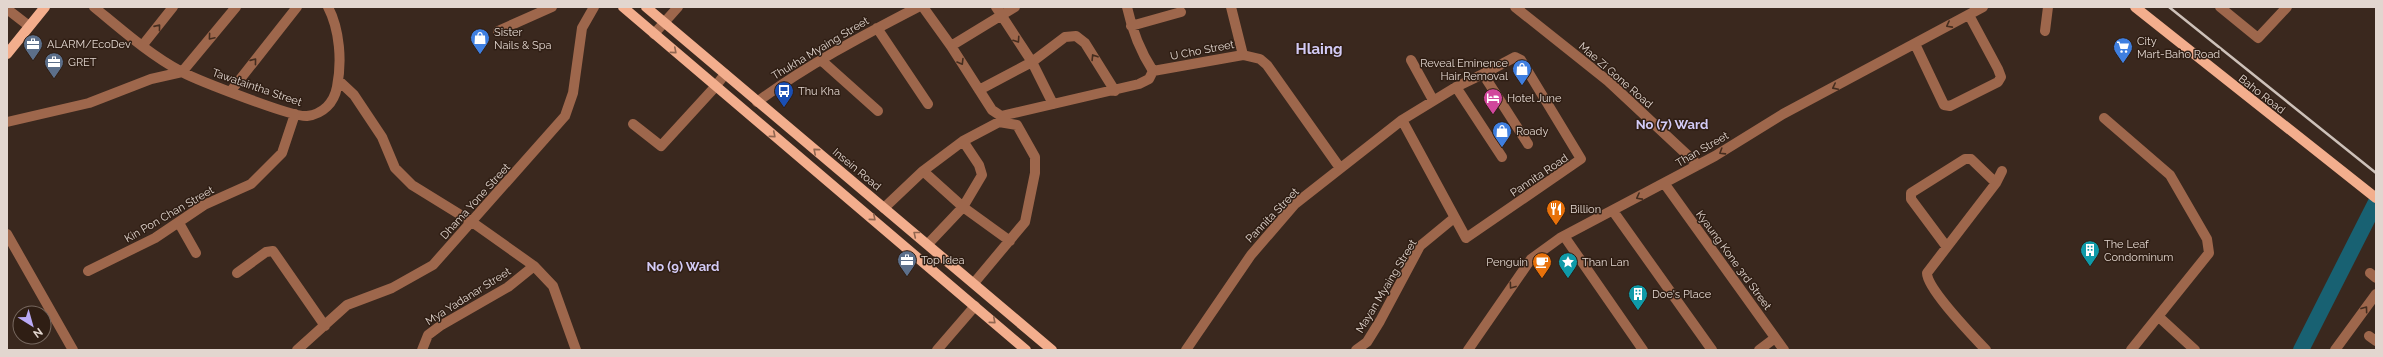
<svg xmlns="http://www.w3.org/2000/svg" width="2383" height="357" font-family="Raleway,sans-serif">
<rect width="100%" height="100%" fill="#3a281e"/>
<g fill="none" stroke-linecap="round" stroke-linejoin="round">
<path stroke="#186172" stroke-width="16" d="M 2301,350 L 2376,202"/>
<path stroke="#9e674c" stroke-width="10" d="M 94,7 C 122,30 150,55 182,72 C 197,80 294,118 307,116 C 323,114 334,103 337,87 C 342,62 340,30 328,7
M 923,7 L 951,46 L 992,110 L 1001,116 L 1139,84 L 1149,79 L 1153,71
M 996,7 L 1032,62 L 1053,104
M 1127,7 C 1132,30 1140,51 1153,71
M 1231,7 L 1243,55
M 1515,7 L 1608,81 L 1698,165
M 2220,7 L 2258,38 L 2287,7
M 7,9 L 29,26
M 1131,26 L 1181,12
M 877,28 L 928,104
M 498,31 L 552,7
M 2045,31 L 2048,7
M 654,34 L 678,7
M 1915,44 L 1944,105 L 1950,106 L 1998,82 L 2001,77 L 1998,69 L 1969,15
M 142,46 L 173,7
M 951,46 L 1015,7
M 821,60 L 878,111
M 1411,60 L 1433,100
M 1153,71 L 1243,55 L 1260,59 L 1267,65 L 1340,168
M 338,80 L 354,95 L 382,137 L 395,168 L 412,185 L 472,222 L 534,266 L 553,286 L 576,350
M 1456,87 L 1502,157
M 979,90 L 1032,62 L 1065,37 L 1076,36 L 1085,43 L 1115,91
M 230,92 L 297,7
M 757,102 C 807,65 862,36 918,7
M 2104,118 L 2170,175 L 2207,239 L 2209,253 L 2131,350
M 1402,120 L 1466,238 L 1581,159 L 1521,60 L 1515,57 L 1483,74 L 1528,144
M 7,122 L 89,103 L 151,79 L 182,72 L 236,7
M 633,124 L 661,146 L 715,87 L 725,74
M 923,171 L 963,207 L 1010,241
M 1664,183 L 1784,350
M 884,208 L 923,171 L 963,141 L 999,122 L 1017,125 L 1035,157 L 1035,173 L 1025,222 L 974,283
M 1613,211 L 1712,350
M 179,223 L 196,253
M 7,234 L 73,350
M 1564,236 L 1643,350
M 928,244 L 963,207 L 982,175 L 979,165 L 963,141
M 1946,246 L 1911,199 L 1911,193 L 1965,159 L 1971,159 L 1996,183
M 88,271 L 155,238 L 204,205 L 251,184 L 282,153 L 295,114
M 237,273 L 266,252 L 273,251 L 325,326
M 2370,273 L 2376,278
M 2159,317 L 2195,350
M 2369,336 L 2376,341
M 297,350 L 347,305 L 392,288 L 433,265 L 565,116 L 573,93 L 582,28 L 594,7
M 422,350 L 428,335 L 440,326 L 508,287 L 534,266
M 937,350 L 975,306
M 1186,350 L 1251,255 L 1295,204 L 1402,120 L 1456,87 L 1483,74
M 1356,350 L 1367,342 L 1380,321 L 1420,246 L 1454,218
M 1468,350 L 1531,259 L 1560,238 L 1715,156 L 1783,114 L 1983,7
M 1759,350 L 1775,338
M 1986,350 C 1973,336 1927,289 1927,273 L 1996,183 L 2002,171
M 2335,350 L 2376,294"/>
<path stroke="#f3ae8d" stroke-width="10" d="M 623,7 L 1026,350
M 646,7 L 1052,350
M 2135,7 L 2376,198
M 7,54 L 45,7"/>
<path stroke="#cdc1b9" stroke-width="2.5" d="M 2169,7 L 2376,173"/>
</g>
<defs><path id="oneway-chevron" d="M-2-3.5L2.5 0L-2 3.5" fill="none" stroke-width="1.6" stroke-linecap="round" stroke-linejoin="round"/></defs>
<g stroke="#452d1f">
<use href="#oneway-chevron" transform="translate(1949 25) rotate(152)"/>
<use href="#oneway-chevron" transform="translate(158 27) rotate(-51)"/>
<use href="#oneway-chevron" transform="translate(211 37) rotate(130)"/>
<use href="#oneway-chevron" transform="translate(1017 40) rotate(56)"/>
<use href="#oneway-chevron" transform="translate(1094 57) rotate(-122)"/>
<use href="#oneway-chevron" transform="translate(254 61) rotate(-51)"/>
<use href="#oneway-chevron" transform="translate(961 62) rotate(59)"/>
<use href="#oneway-chevron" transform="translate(1835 87) rotate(153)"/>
<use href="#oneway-chevron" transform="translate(1722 152) rotate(148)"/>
<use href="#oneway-chevron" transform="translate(1639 197) rotate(152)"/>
<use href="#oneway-chevron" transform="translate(1512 286) rotate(126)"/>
<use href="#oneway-chevron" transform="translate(2365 309) rotate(-54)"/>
</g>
<g stroke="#916650">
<use href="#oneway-chevron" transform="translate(674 51) rotate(41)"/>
<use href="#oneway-chevron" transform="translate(773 135) rotate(40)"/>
<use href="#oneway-chevron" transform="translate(816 151) rotate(-140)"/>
<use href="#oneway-chevron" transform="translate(873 218) rotate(40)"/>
<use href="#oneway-chevron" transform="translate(916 234) rotate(-141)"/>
<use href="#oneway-chevron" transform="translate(993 321) rotate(41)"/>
</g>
<defs>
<g id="shop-pin" transform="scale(1)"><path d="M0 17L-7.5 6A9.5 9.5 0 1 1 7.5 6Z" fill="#3f7fe0" stroke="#2f1e14"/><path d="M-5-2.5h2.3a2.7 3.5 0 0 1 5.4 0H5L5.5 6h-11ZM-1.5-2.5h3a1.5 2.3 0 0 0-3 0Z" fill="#fff"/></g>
<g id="office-pin" transform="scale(1)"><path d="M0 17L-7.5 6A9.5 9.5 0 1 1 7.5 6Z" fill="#5c6f8a" stroke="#2f1e14"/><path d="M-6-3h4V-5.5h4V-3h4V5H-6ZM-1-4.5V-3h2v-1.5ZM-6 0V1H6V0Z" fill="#fff"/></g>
<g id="supermarket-pin" transform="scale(1)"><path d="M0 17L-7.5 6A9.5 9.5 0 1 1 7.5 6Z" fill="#3f7fe0" stroke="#2f1e14"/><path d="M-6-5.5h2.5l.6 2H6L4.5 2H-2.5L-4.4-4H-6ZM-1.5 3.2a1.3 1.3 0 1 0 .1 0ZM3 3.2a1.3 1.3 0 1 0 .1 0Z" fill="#fff"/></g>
<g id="bus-pin" transform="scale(1)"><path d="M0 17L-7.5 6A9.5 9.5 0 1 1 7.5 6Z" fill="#1a4fb4" stroke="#2f1e14"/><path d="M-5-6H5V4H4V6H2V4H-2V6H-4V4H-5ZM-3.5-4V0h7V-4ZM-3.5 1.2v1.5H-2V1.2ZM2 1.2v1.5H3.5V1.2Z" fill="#fff"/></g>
<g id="hotel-pin" transform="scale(1)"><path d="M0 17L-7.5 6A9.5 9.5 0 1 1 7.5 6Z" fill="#d1479c" stroke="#2f1e14"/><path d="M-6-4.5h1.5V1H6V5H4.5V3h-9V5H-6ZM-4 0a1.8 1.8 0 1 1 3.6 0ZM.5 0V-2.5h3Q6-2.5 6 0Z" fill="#fff"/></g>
<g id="restaurant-pin" transform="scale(1)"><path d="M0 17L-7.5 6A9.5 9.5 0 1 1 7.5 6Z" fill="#e8710a" stroke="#2f1e14"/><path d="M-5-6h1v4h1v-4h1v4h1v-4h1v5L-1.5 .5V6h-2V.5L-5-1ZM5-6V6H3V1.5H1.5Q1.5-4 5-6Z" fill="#fff"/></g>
<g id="building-pin" transform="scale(1)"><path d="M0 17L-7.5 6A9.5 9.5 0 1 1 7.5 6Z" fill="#0f9aa8" stroke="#2f1e14"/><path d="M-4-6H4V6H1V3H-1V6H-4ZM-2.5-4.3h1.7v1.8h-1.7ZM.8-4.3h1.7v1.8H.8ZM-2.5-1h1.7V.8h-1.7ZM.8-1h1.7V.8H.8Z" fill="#fff"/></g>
<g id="cafe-pin" transform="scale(1)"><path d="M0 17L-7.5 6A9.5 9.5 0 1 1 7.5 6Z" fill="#e8710a" stroke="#2f1e14"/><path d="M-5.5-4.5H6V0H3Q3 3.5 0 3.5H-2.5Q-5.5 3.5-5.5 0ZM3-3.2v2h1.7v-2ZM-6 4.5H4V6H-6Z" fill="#fff"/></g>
<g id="sight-pin" transform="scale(1)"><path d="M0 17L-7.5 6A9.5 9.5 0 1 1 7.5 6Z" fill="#0f9aa8" stroke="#2f1e14"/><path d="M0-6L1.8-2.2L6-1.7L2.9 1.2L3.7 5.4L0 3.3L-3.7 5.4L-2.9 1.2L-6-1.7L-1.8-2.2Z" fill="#fff"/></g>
</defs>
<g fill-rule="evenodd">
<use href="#shop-pin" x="480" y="38"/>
<use href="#office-pin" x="33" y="44"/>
<use href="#supermarket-pin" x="2123" y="47"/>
<use href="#office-pin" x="54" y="62"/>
<use href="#shop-pin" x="1522" y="69"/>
<use href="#bus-pin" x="784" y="91"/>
<use href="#hotel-pin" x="1493" y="98"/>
<use href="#shop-pin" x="1502" y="131"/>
<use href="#restaurant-pin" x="1556" y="209"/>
<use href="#building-pin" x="2090" y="250"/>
<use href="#office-pin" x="907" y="260"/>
<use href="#cafe-pin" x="1542" y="262"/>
<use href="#sight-pin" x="1568" y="262"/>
<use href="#building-pin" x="1638" y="294"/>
</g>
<g text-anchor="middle" stroke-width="3" stroke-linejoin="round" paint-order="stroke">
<g font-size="11" fill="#e2d6cf" stroke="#2f1e14" text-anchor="start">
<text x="494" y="36">Sister<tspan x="494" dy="13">Nails &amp; Spa</tspan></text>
<text x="2137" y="45">City<tspan x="2137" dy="13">Mart-Baho Road</tspan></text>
<text x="47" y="48">ALARM/EcoDev</text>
<text x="68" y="66">GRET</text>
<text x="1508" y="67" text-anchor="end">Reveal Eminence<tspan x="1508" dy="13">Hair Removal</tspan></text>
<text x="798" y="95">Thu Kha</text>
<text x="1507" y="102">Hotel June</text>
<text x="1516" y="135">Roady</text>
<text x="1570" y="213">Billion</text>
<text x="2104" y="248">The Leaf<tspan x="2104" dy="13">Condominum</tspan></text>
<text x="921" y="264">Top Idea</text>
<text x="1528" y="266" text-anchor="end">Penguin</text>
<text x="1582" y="266">Than Lan</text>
<text x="1652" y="298">Doe's Place</text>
</g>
<g font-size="11" fill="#e2d6cf" stroke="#2f1e14">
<text transform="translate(820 48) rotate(-31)" y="4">Thukha Myaing Street</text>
<text transform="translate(1202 50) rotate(-11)" y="4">U Cho Street</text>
<text transform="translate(1616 75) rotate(41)" y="4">Mae Zi Gone Road</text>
<text transform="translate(257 87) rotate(19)" y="4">Tawataintha Street</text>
<text transform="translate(2262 94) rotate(38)" y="4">Baho Road</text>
<text transform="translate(1702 149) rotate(-30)" y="4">Than Street</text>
<text transform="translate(857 169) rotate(40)" y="4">Insein Road</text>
<text transform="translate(1539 175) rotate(-34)" y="4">Pannita Road</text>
<text transform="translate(475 201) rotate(-48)" y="4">Dhama Yone Street</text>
<text transform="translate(169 214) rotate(-30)" y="4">Kin Pon Chan Street</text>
<text transform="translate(1272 215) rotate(-46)" y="4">Pannita Street</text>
<text transform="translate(1734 260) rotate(54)" y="4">Kyaung Kone 3rd Street</text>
<text transform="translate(1386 286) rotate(-59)" y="4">Mayan Myaing Street</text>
<text transform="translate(468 296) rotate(-32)" y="4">Mya Yadanar Street</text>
</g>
<g font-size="13" font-weight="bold" fill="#d3cbf6" stroke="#2f1e14">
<text x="1672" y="129">No (7) Ward</text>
<text x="683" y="271">No (9) Ward</text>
</g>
<g font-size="15" font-weight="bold" fill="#d3cbf6" stroke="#2f1e14">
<text x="1319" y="54">Hlaing</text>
</g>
</g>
<rect width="2383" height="357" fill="none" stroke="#e2d6cf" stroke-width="16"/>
<g transform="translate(32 325) rotate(143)"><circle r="19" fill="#2f1e14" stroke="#77685f"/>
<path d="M0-3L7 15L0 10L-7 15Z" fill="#baaaf6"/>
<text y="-6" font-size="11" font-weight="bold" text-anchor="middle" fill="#e2d6cf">N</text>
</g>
</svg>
